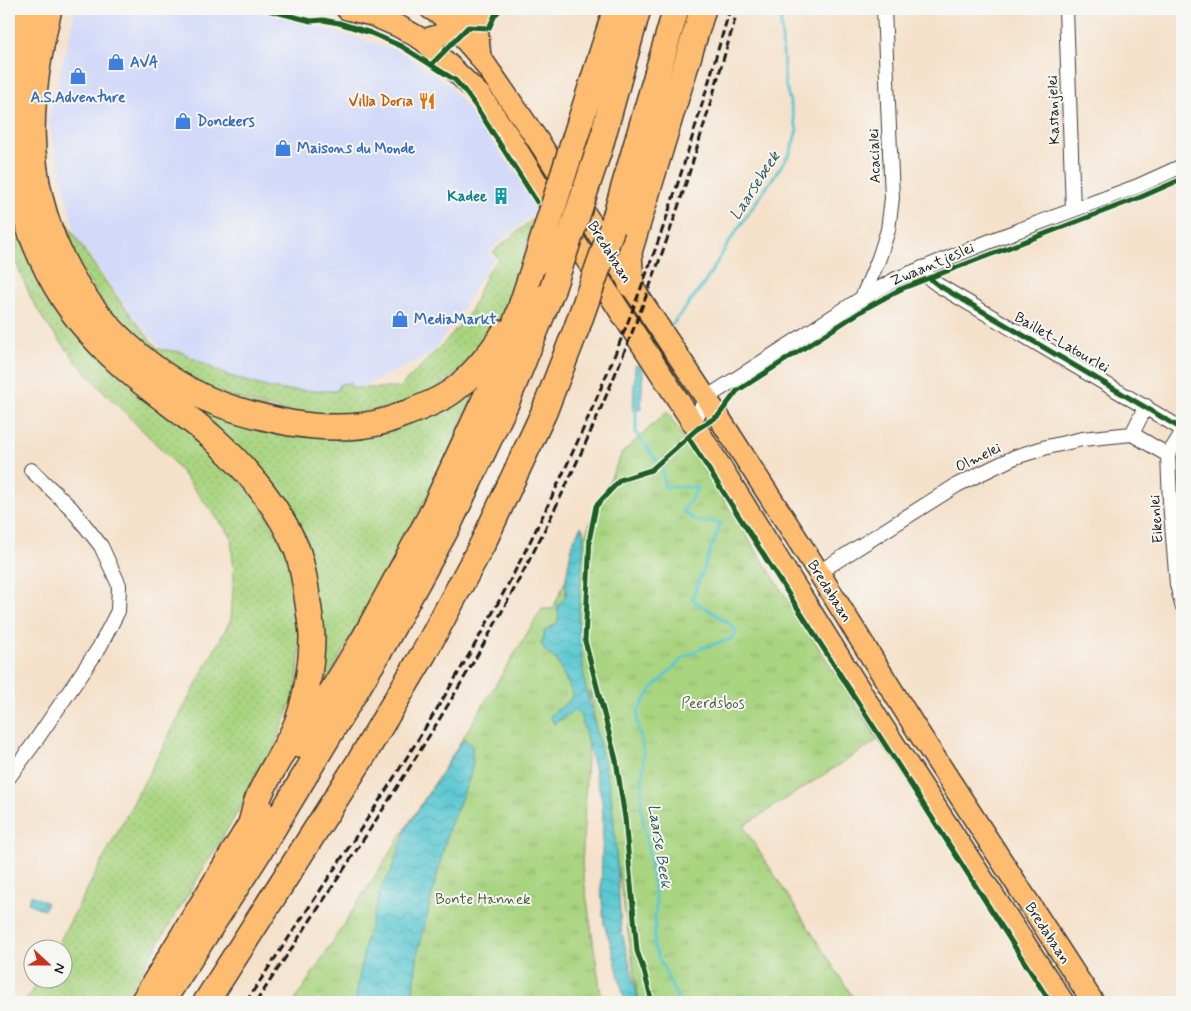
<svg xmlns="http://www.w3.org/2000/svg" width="1191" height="1011" font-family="Mynerve,sans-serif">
<defs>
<pattern id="grass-dots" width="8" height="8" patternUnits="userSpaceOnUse" patternTransform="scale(1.25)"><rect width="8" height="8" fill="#a9d480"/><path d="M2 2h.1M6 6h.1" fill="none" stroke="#91b56e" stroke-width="1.8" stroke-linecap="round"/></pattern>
<pattern id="park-tufts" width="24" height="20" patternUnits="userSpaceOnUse" patternTransform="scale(1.25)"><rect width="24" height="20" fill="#a9d480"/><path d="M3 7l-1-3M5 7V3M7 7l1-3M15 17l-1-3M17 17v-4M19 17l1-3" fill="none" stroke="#91b56e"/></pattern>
<pattern id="water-waves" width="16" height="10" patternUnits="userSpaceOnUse" patternTransform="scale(1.25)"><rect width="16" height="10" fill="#5bc8d1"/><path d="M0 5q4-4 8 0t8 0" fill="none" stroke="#4fabb3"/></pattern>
</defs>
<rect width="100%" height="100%" fill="#f6f6f2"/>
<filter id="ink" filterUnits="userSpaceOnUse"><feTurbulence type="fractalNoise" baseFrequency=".02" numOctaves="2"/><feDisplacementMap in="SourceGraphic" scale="10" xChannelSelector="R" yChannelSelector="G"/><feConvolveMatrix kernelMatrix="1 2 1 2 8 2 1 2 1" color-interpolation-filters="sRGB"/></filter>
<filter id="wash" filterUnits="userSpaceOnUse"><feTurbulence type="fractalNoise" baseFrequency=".0096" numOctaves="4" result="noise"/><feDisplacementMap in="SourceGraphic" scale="20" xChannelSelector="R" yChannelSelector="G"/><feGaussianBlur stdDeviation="1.12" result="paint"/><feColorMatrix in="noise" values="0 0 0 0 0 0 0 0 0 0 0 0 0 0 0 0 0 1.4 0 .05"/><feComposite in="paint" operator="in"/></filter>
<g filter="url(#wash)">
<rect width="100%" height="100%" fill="#f5e1ca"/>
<path fill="#d2d9f9" d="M 75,9 L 257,9 L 402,52 L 449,85 L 542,207 L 488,252 L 495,259 L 485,271 L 462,309 L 432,354 L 358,388 L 352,388 L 350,383 L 340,384 L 337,391 L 281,390 L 266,387 L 226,375 L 181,352 L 161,348 L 132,315 L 76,237 L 48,120 L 71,30 Z"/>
<path fill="url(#grass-dots)" stroke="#62784e" d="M 9,187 L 202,443 L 258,500 L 289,557 L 302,615 L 297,689 L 269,760 L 123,1002 L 25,1002 L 39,979 L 62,978 L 62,948 L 56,948 L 231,619 L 234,575 L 231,536 L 171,459 L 104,392 L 76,361 L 45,322 L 31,298 L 9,245 Z
M 533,219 L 534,221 L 524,254 L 527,261 L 512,301 L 491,335 L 469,363 L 439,387 L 402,405 L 345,415 L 289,412 L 228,396 L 207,387 L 158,358 L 112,315 L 74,261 L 60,229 L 66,221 C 93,267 124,308 158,349 L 181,352 L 226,375 L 266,387 L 281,390 L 337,391 L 340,384 L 350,383 L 352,388 L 399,388 L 446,341 L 469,314 L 487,273 L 499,259 L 493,252 Z
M 484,372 L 439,475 L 310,712 L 309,568 L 205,425 L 162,379 L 343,431 Z"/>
<path fill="url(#park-tufts)" stroke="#62784e" d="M 667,412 L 878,740 L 743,826 L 856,1002 L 639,1002 L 590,691 L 582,866 L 602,1002 L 294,1002 L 447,764 L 542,609 L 553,609 L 584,537 L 622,453 Z"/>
<path fill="url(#water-waves)" stroke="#3c7276" d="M 639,364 L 643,371 L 641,409 L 633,411 L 635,366 Z
M 581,526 L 583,529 L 584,543 L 578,620 L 585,684 L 610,788 L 614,821 L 621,928 L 639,1002 L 625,1002 L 612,948 L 604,924 L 601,889 L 603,823 L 602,800 L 580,713 L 573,711 L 554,724 L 550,716 L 570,700 L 573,694 L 557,661 L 545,651 L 541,643 L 546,630 L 557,623 L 559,615 L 557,606 L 566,596 L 566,578 L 572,544 Z
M 464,738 L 472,747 L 473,763 L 470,777 L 448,831 L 418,952 L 412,1002 L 355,1002 L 365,944 L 382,887 L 391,872 L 406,829 Z
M 31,895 L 47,903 L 44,910 L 28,903 Z"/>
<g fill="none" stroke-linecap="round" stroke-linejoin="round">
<path stroke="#5bc8d1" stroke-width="3" d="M 671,326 L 704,284 L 729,242 L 790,153 L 797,130 L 785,83 L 780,9
M 636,406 L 636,433 L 663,469 L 664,487 L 698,487 L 683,512 L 697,521 L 721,523 L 692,599 L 730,624 L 736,631 L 731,639 L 702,648 L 683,658 L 652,689 L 638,710 L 637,722 L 644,752 L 641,807 L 656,899 L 654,947 L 679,1002"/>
</g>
</g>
<g filter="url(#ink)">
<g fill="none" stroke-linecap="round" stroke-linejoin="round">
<g stroke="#3d3a36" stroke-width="16">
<path id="minor" d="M 1066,9 L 1073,210
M 922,268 L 929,278 L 938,285 L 1182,429
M 862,298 L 879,258 L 888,230 L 892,198 L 884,9
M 693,424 L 706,398 L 862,298 L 896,279 L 998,238 L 1138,186 L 1182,166
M 1182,433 L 1168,455 L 1170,501 L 1177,584 L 1182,605
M 1132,434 L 1168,455
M 1132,434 L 1146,406
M 827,567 L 957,485 L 1015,457 L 1047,447 L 1082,439 L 1132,434
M 9,777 L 32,746 L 99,648 L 118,611 L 119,585 L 101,546 L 71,508 L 31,470"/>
</g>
<g stroke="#3d3a36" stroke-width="24">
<path id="primary" d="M 347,9 L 372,15 L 400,27 L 423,40 L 480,95 L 511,140 L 545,196 L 697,429 L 881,724 L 1063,1002
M 431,9 L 440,14 L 452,25 L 480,57 L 539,142 L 631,285 L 718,416 L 819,573 L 915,727 L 1093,1002
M 423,40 L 440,35 L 472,9
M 480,57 L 477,26 L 483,9"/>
</g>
<g stroke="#3d3a36" stroke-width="28">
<path id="motorway" d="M 28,9 C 22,37 13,67 11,96 C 5,186 38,281 101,345 C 135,381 176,406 213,438 C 247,469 279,507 297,550 C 304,569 306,590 309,610 C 310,619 312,629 312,638 C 312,663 305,707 294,730 C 284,752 269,773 259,796 C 255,804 254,814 251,823
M 49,9 C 28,97 21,174 62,259 C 91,320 153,378 217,403 C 240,412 265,418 290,423 C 321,428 354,430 385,421 C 393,419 400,415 407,413 C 423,407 441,400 454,390 C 472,376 492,352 504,333
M 580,122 L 616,9
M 599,150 L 638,9
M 612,228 L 676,9
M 631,285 L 629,252 L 703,9
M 299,745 L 365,637 L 430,517 L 504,358 L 535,264
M 165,997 L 262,847 L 383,645 L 449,524 L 507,401 L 552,290
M 143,1002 L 260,809
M 206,1002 L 361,759 L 424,653 L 483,543 L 544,412 L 577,327"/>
</g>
<use href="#minor" stroke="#fff" stroke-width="14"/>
<use href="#primary" stroke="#fdbc6f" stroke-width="21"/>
<use href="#motorway" stroke="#fdbc6f" stroke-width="25"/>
<path stroke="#1c1c1c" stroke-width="3" stroke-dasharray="8 4" stroke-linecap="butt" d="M 246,1002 C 339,861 437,721 515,571 C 573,459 623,342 665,222 C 689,152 709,80 730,9
M 256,1002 C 348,863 443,724 521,576 C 574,475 619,371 658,264 C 689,181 713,94 738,9"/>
<g stroke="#3d3a36" stroke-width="28" stroke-linecap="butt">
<path id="motorway-bridge" d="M 535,264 L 580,122
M 552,290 L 599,150
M 577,327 L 612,228"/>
</g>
<use href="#motorway-bridge" stroke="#fdbc6f" stroke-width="25"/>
<g stroke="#f6f6f2" stroke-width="8">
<path id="cycleway" d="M 264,9 L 311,21 L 323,20 L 339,23 L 371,33 L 401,46 L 455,80 L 464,90 L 475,105 L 537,202
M 431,65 L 468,27 L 489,28 L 495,15 L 501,9
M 929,278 L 938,285 L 1182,429
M 688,437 L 1050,1002
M 652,1002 L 644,971 L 637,951 L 625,818 L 616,760 L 585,641 L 590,536 L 596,506 L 620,480 L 651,470 L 697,429 L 718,416 L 737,391 L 868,307 L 901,289 L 929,278 L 1141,197 L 1182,179"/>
</g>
<use href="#cycleway" stroke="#1b5e20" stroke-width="5"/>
</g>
</g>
<defs>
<g id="shop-bare" transform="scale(1.35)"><path d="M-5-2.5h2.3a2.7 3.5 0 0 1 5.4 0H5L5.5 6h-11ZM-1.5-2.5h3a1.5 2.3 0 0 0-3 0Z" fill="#3f7fe0" stroke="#f6f6f2" stroke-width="2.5" paint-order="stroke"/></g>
<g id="restaurant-bare" transform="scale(1.35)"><path d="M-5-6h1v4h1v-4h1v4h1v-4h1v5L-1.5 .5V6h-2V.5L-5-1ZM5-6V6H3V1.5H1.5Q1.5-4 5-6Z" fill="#e8710a" stroke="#f6f6f2" stroke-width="2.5" paint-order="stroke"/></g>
<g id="building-bare" transform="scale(1.35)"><path d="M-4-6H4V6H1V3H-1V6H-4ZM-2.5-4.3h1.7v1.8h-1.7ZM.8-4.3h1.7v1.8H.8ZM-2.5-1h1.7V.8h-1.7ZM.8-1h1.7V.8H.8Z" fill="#0f9aa8" stroke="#f6f6f2" stroke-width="2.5" paint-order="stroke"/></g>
</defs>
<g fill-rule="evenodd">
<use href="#shop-bare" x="116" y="62"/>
<use href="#shop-bare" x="78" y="76"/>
<use href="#restaurant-bare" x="427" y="101"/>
<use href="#shop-bare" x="183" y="121"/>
<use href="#shop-bare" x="283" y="148"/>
<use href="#building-bare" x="501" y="196"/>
<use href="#shop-bare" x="400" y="319"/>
</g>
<g text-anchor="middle" stroke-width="4" stroke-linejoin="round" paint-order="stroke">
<g font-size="15" font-weight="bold" fill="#366cbe" stroke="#f6f6f2" text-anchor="start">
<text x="130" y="67">AVA</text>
<text x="78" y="102" text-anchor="middle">A.S.Adventure</text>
<text x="197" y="126">Donckers</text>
<text x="297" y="153">Maisons du Monde</text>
<text x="414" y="324">MediaMarkt</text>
</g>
<g font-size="15" font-weight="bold" fill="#c56008" stroke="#f6f6f2" text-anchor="end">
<text x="413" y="106">Villa Doria</text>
</g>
<g font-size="15" fill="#1c1c1c" stroke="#f6f6f2">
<text transform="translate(1053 110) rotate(-92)" y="5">Kastanjelei</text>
<text transform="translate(874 156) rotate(-92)" y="5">Acacialei</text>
<text transform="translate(610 252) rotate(58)" y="5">Bredabaan</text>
<text transform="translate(932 264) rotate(-23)" y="5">Zwaantjeslei</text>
<text transform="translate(1062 342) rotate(30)" y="5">Baillet-Latourlei</text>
<text transform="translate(978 457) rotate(-26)" y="5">Olmelei</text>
<text transform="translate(1156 519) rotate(-94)" y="5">Eikenlei</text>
<text transform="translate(830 591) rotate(58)" y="5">Bredabaan</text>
<text transform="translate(1048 933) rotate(57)" y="5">Bredabaan</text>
</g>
<g font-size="15" font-weight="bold" fill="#0d838f" stroke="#f6f6f2" text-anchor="end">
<text x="487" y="201">Kadee</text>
</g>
<g font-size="15" fill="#4d5c3f" stroke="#f6f6f2">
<text x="713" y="708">Peerdsbos</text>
<text x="483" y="904">Bonte Hannek</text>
</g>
<g font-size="16" font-style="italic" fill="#32585b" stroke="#f6f6f2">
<text transform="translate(754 185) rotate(-57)" y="6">Laarsebeek</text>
<text transform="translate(661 846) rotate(81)" y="6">Laarse Beek</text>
</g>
</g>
<rect width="1191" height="1011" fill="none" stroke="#f6f6f2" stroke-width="30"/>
<g transform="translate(48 964) rotate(111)"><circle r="24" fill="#f6f6f2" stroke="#9f9f9c"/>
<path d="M0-4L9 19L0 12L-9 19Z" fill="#c8321e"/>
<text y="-8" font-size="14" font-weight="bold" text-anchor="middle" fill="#1c1c1c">N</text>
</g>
</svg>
